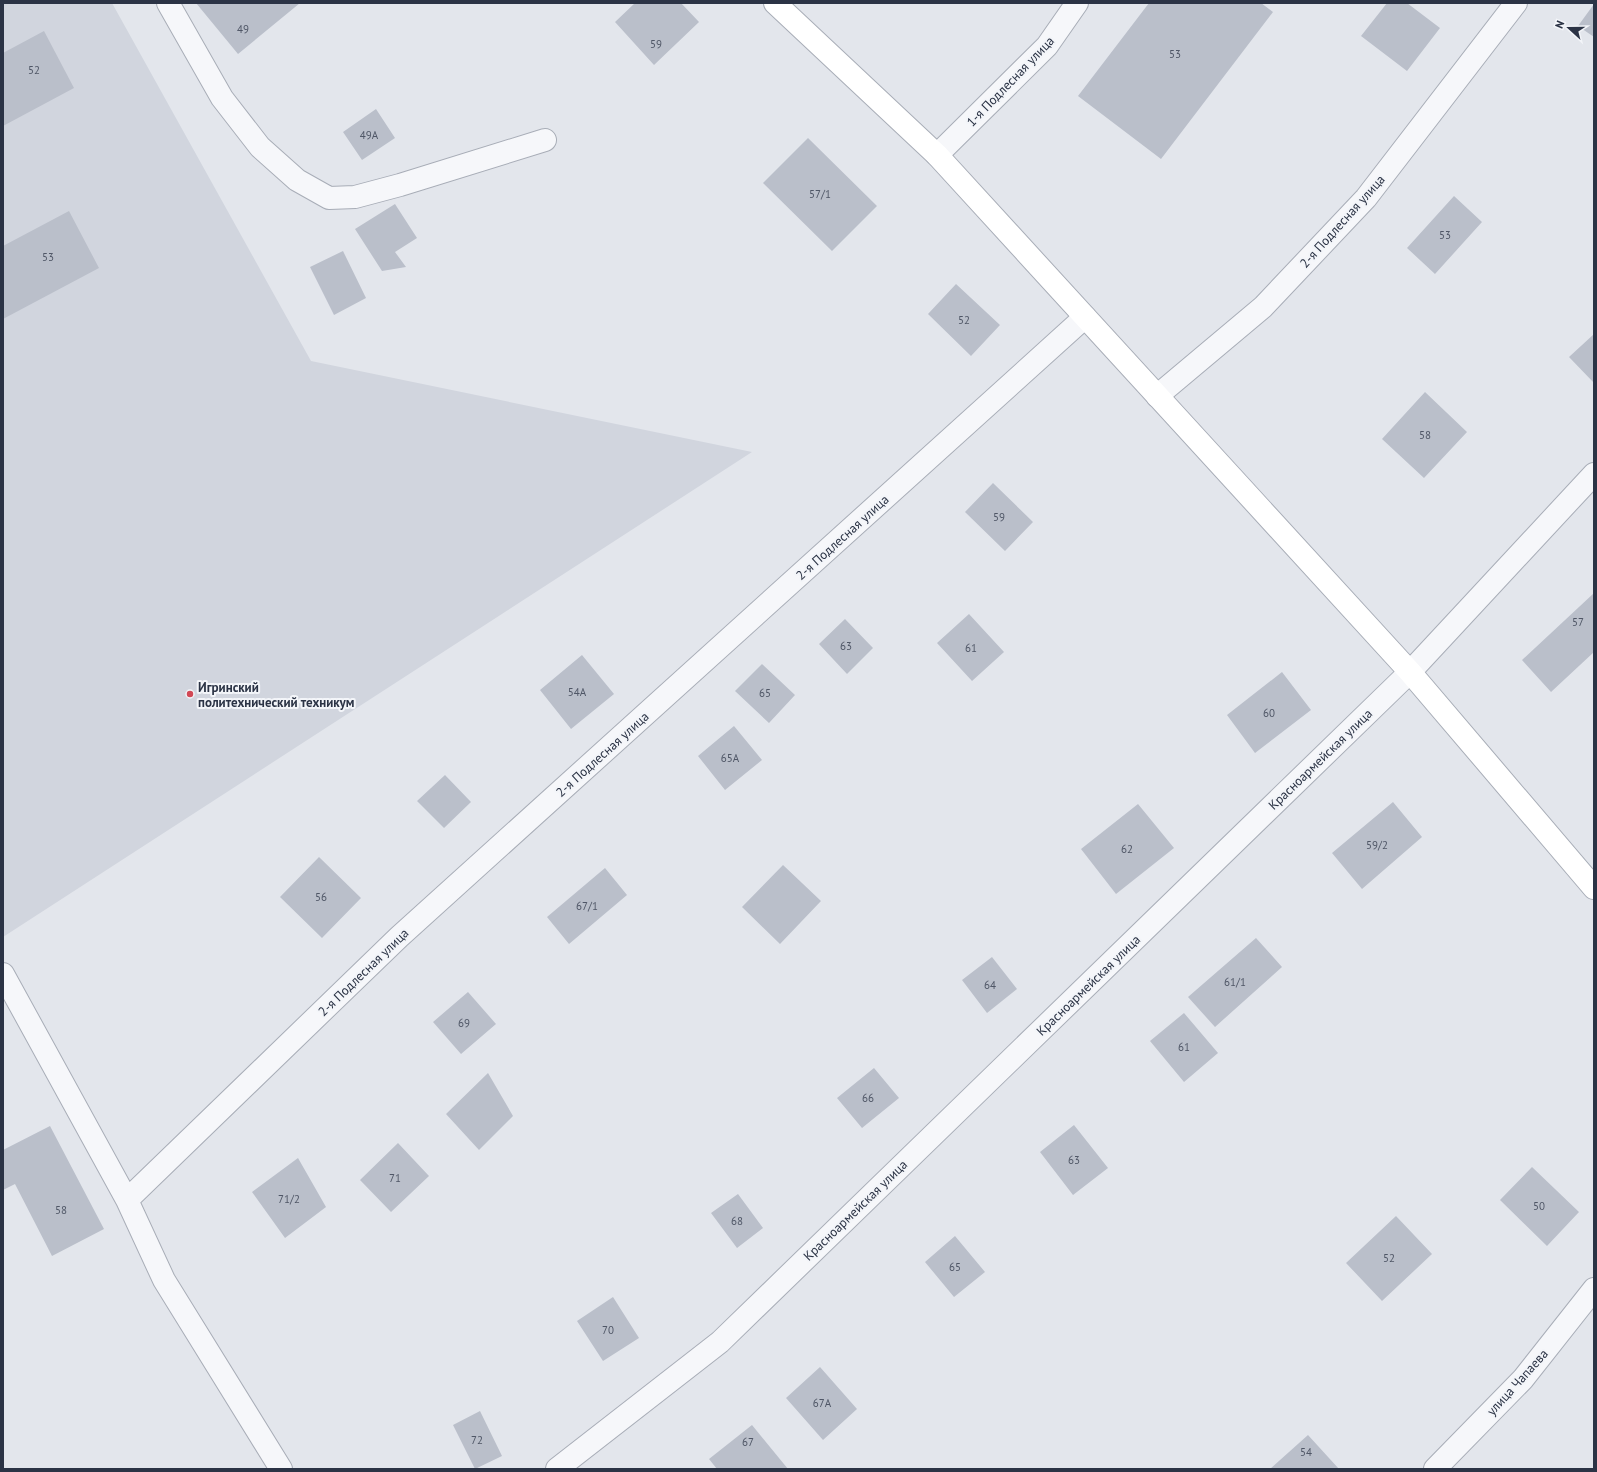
<svg xmlns="http://www.w3.org/2000/svg" width="1597" height="1472" font-family="'PT Sans',sans-serif">
<rect width="100%" height="100%" fill="#e3e6ec"/>
<path fill="#d1d5de" d="M 3,3 L 112,3 L 311,361 L 752,452 L 3,937 Z"/>
<path fill="#babfca" d="M 196,3 L 300,3 L 238,54 Z
M 635,3 L 681,3 L 699,22 L 654,65 L 615,22 Z
M 1149,3 L 1261,3 L 1273,12 L 1161,159 L 1078,96 Z
M 1387,3 L 1407,3 L 1440,28 L 1407,71 L 1361,36 Z
M 1594,4 L 1594,37 L 1578,26 Z
M 44,31 L 74,88 L 3,126 L 3,53 Z
M 376,109 L 395,138 L 362,160 L 343,132 Z
M 808,138 L 877,206 L 832,251 L 763,183 Z
M 1454,196 L 1482,222 L 1435,274 L 1407,248 Z
M 395,204 L 417,238 L 395,252 L 406,267 L 382,271 L 355,229 Z
M 69,211 L 99,268 L 3,319 L 3,246 Z
M 343,251 L 366,298 L 334,315 L 310,267 Z
M 956,284 L 1000,325 L 971,356 L 928,314 Z
M 1594,334 L 1594,383 L 1569,357 Z
M 1425,392 L 1467,432 L 1424,478 L 1382,439 Z
M 993,483 L 1033,522 L 1005,551 L 965,512 Z
M 1594,593 L 1594,652 L 1551,692 L 1522,660 Z
M 969,614 L 1004,652 L 972,681 L 937,643 Z
M 845,619 L 873,648 L 847,674 L 819,644 Z
M 582,655 L 614,694 L 571,729 L 540,690 Z
M 762,664 L 795,695 L 769,723 L 735,691 Z
M 1282,672 L 1311,710 L 1255,753 L 1227,715 Z
M 734,726 L 762,760 L 725,790 L 698,756 Z
M 445,775 L 471,802 L 444,828 L 417,801 Z
M 1393,802 L 1422,837 L 1362,889 L 1332,853 Z
M 1138,804 L 1174,848 L 1116,894 L 1081,849 Z
M 319,857 L 361,898 L 322,938 L 280,897 Z
M 783,865 L 821,901 L 780,944 L 742,907 Z
M 605,868 L 627,895 L 569,944 L 547,917 Z
M 1256,938 L 1282,967 L 1215,1027 L 1188,997 Z
M 992,957 L 1017,989 L 987,1013 L 962,980 Z
M 468,992 L 496,1024 L 461,1054 L 433,1022 Z
M 1184,1013 L 1218,1053 L 1184,1082 L 1150,1041 Z
M 874,1068 L 899,1098 L 862,1128 L 837,1098 Z
M 488,1073 L 513,1116 L 479,1150 L 446,1114 Z
M 1074,1125 L 1108,1168 L 1073,1195 L 1040,1152 Z
M 50,1126 L 104,1229 L 52,1256 L 15,1184 L 3,1190 L 3,1150 Z
M 398,1143 L 429,1176 L 391,1212 L 360,1180 Z
M 298,1158 L 326,1207 L 285,1238 L 252,1192 Z
M 1532,1167 L 1579,1212 L 1547,1246 L 1500,1200 Z
M 738,1194 L 763,1228 L 737,1248 L 711,1213 Z
M 1396,1216 L 1432,1254 L 1382,1301 L 1346,1263 Z
M 955,1236 L 985,1272 L 954,1297 L 925,1262 Z
M 613,1297 L 639,1338 L 603,1361 L 577,1321 Z
M 820,1367 L 857,1409 L 823,1440 L 786,1398 Z
M 480,1411 L 502,1456 L 475,1469 L 453,1425 Z
M 752,1425 L 788,1469 L 717,1469 L 709,1459 Z
M 1308,1435 L 1339,1469 L 1270,1469 Z"/>
<g fill="none" stroke-linecap="round" stroke-linejoin="round">
<g stroke="#a8adb7" stroke-width="24">
<path id="street" d="M 168,3 L 222,98 L 260,147 L 297,180 L 329,198 L 355,197 L 400,185 L 545,140
M 937,155 L 1047,46 L 1077,3
M 1157,396 L 1263,307 L 1366,198 L 1516,3
M 3,974 L 127,1200 L 164,1280 L 281,1469
M 127,1200 L 399,937 L 1085,317
M 557,1469 L 720,1342 L 1410,672 L 1594,474
M 1435,1469 L 1523,1379 L 1594,1289"/>
</g>
<g stroke="#a8adb7" stroke-width="24">
<path id="secondary" d="M 775,3 L 937,155 L 1410,672 L 1594,888"/>
</g>
<use href="#street" stroke="#f6f7fa" stroke-width="22"/>
<use href="#secondary" stroke="#fff" stroke-width="22"/>
</g>
<circle fill="#d14855" stroke="#f3f5f9" stroke-width="1.5" cx="190" cy="694" r="4"/>
<g text-anchor="middle" stroke-width="4" stroke-linejoin="round" paint-order="stroke">
<g font-size="11" fill="#4f5666">
<text x="243" y="33">49</text>
<text x="656" y="48">59</text>
<text x="1175" y="58">53</text>
<text x="34" y="74">52</text>
<text x="369" y="139">49А</text>
<text x="820" y="198">57/1</text>
<text x="1445" y="239">53</text>
<text x="48" y="261">53</text>
<text x="964" y="324">52</text>
<text x="1425" y="439">58</text>
<text x="999" y="521">59</text>
<text x="1578" y="626">57</text>
<text x="846" y="650">63</text>
<text x="971" y="652">61</text>
<text x="577" y="696">54А</text>
<text x="765" y="697">65</text>
<text x="1269" y="717">60</text>
<text x="730" y="762">65А</text>
<text x="1377" y="849">59/2</text>
<text x="1127" y="853">62</text>
<text x="321" y="901">56</text>
<text x="587" y="910">67/1</text>
<text x="1235" y="986">61/1</text>
<text x="990" y="989">64</text>
<text x="464" y="1027">69</text>
<text x="1184" y="1051">61</text>
<text x="868" y="1102">66</text>
<text x="1074" y="1164">63</text>
<text x="395" y="1182">71</text>
<text x="289" y="1203">71/2</text>
<text x="1539" y="1210">50</text>
<text x="61" y="1214">58</text>
<text x="737" y="1225">68</text>
<text x="1389" y="1262">52</text>
<text x="955" y="1271">65</text>
<text x="608" y="1334">70</text>
<text x="822" y="1407">67А</text>
<text x="477" y="1444">72</text>
<text x="748" y="1446">67</text>
<text x="1306" y="1456">54</text>
</g>
<g font-size="13" fill="#2b3345" stroke="#f3f5f9">
<text transform="translate(1010 81) rotate(-46)" y="5">1-я Подлесная улица</text>
<text transform="translate(1342 221) rotate(-48)" y="5">2-я Подлесная улица</text>
<text transform="translate(842 537) rotate(-42)" y="5">2-я Подлесная улица</text>
<text transform="translate(602 754) rotate(-42)" y="5">2-я Подлесная улица</text>
<text transform="translate(1320 759) rotate(-44)" y="5">Красноармейская улица</text>
<text transform="translate(363 972) rotate(-44)" y="5">2-я Подлесная улица</text>
<text transform="translate(1088 985) rotate(-44)" y="5">Красноармейская улица</text>
<text transform="translate(855 1210) rotate(-44)" y="5">Красноармейская улица</text>
<text transform="translate(1517 1382) rotate(-48)" y="5">улица Чапаева</text>
</g>
<g font-size="13" font-weight="bold" fill="#2b3345" stroke="#f3f5f9" text-anchor="start">
<text x="198" y="692">Игринский<tspan x="198" dy="15">политехнический техникум</tspan></text>
</g>
</g>
<rect width="1597" height="1472" fill="none" stroke="#2b3345" stroke-width="8"/>
<g transform="translate(1569 28) rotate(291)" stroke="#f3f5f9" stroke-width="3" paint-order="stroke">
<path d="M0-3L7 15L0 10L-7 15Z" fill="#2b3345"/>
<text y="-6" font-size="11" font-weight="bold" text-anchor="middle" fill="#2b3345">N</text>
</g>
</svg>
